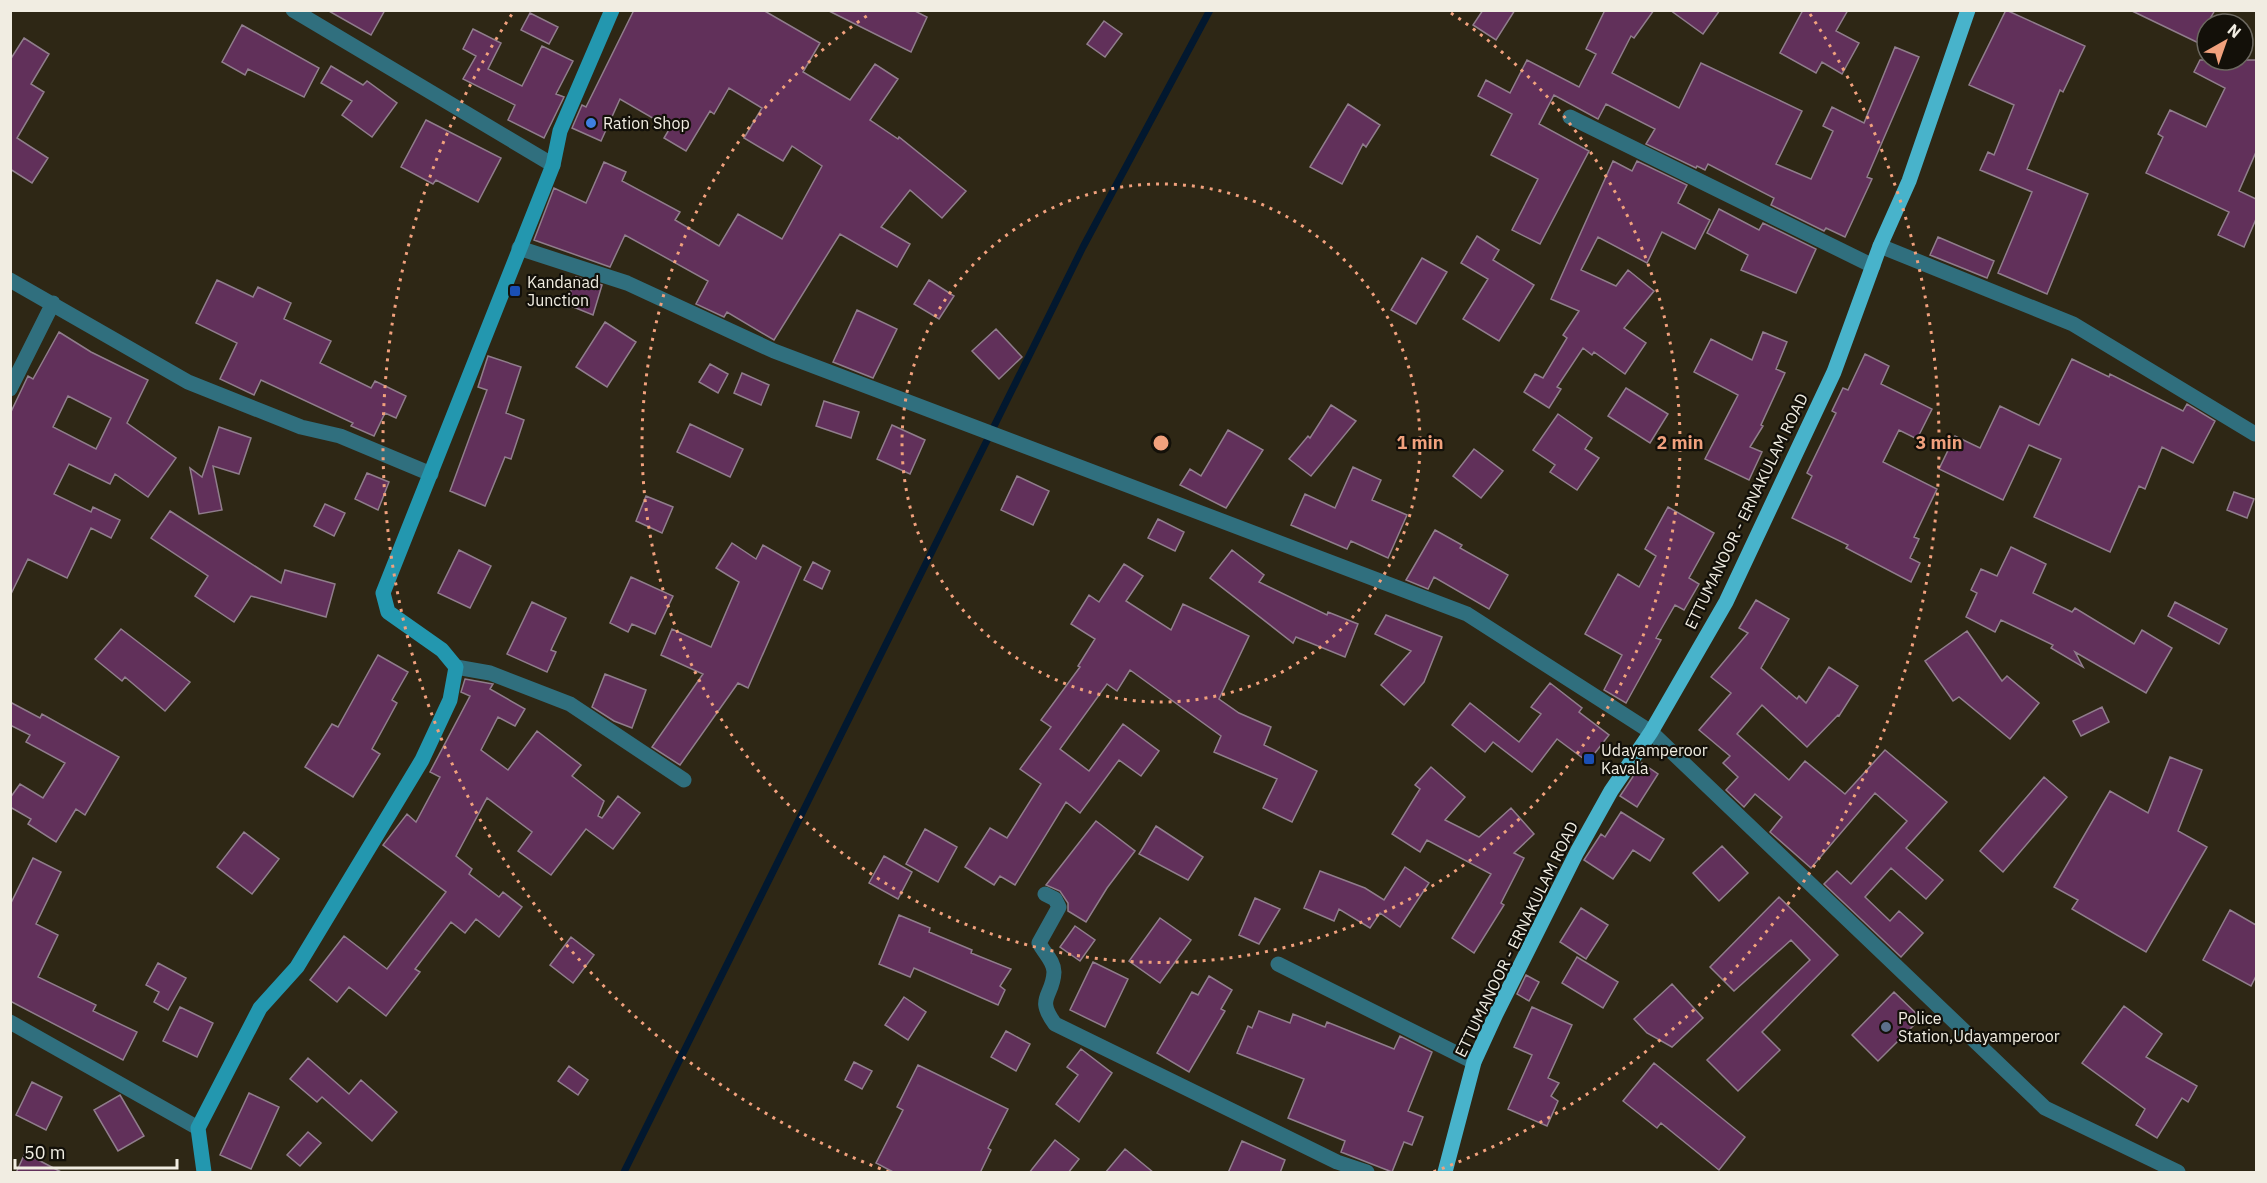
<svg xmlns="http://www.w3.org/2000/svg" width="2267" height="1183" font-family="'IBM Plex Sans',sans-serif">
<rect width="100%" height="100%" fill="#2e2715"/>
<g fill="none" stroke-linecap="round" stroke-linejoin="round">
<path stroke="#02182f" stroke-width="7" d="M 624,1172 L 1083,247 L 1210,10"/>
</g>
<path fill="#61305a" stroke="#907d8c" stroke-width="1.5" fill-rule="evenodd" d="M 327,10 L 385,10 L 371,35 Z
M 634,10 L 763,10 L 820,43 L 803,72 L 850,100 L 875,64 L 898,79 L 870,120 L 898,139 L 899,137 L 966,191 L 942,218 L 910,190 L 881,227 L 910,244 L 897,267 L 840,234 L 774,340 L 727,312 L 724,317 L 696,304 L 708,281 L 625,235 L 610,267 L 534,240 L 554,188 L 586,203 L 604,162 L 626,172 L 622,181 L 680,212 L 675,220 L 719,246 L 738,214 L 782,239 L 822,166 L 792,146 L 783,161 L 744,138 L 762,108 L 729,88 L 714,114 L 710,111 L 686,151 L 664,138 L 670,128 L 620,99 L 601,141 L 572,128 L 582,105 L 586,107 Z
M 827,10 L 913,10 L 927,17 L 911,52 Z
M 1483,10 L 1515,10 L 1496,40 L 1473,25 Z
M 1605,10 L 1654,10 L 1634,38 L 1631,36 L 1612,73 L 1679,108 L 1701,63 L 1802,111 L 1776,164 L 1811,179 L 1833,131 L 1823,126 L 1832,107 L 1864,123 L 1895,47 L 1919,57 L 1867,177 L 1872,179 L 1845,237 L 1826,228 L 1824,231 L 1771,205 L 1774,198 L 1708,164 L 1705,170 L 1697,166 L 1696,168 L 1646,144 L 1655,129 L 1606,104 L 1598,119 L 1554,95 L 1539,124 L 1589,151 L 1540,244 L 1512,230 L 1538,179 L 1491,155 L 1512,114 L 1478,96 L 1486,80 L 1510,93 L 1527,60 L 1579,87 L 1596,54 L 1586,49 Z
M 1670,10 L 1720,10 L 1703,34 Z
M 1803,10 L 1848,10 L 1836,31 L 1859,43 L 1842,74 L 1822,62 L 1816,73 L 1780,53 Z
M 2006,10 L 2085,46 L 2063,92 L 2060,90 L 2027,169 L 2088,194 L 2047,294 L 1998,273 L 2032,192 L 1980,170 L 1988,152 L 1994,155 L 2014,105 L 1969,85 Z
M 2130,10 L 2215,10 L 2207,24 L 2207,47 Z
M 530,13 L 558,27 L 549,44 L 521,30 Z
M 1104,21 L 1122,34 L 1105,57 L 1087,44 Z
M 242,25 L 319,68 L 304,97 L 248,69 L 245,75 L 222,62 Z
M 473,29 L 501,43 L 488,69 L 522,86 L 542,46 L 573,61 L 556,94 L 564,97 L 544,138 L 508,120 L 515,105 L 463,79 L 476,56 L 463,49 Z
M 24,38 L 49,54 L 31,84 L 44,92 L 17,138 L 48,158 L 32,183 L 10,169 L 10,60 Z
M 2200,60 L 2256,60 L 2256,152 L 2239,191 L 2256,199 L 2256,219 L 2244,247 L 2218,235 L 2229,212 L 2146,173 L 2163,137 L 2158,134 L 2170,110 L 2206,127 L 2225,88 L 2194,72 Z
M 331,66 L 363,85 L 367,81 L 397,103 L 372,137 L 342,115 L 352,101 L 321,83 Z
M 1348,104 L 1380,125 L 1366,147 L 1363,144 L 1342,184 L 1310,167 Z
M 426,120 L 501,158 L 478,202 L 436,180 L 433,184 L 401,167 Z
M 1613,161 L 1632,171 L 1637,161 L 1687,185 L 1678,203 L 1710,220 L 1695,249 L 1662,232 L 1647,263 L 1598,237 L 1581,270 L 1616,286 L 1628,270 L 1654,291 L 1624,328 L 1646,343 L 1625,374 L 1594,352 L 1592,355 L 1583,348 L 1557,387 L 1561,389 L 1549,408 L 1524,392 L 1535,374 L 1543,378 L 1567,338 L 1563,335 L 1579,311 L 1551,299 Z
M 1719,209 L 1759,230 L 1763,223 L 1816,249 L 1796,293 L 1741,270 L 1748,255 L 1707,233 Z
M 1477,236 L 1499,250 L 1493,260 L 1534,285 L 1499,341 L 1463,319 L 1488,279 L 1461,263 Z
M 1938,237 L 1994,261 L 1987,278 L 1930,255 Z
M 1422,258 L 1447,272 L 1416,324 L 1391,310 Z
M 576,277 L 602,285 L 593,315 L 566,304 Z
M 217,280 L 253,297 L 258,287 L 291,303 L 284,319 L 331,341 L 320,363 L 371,388 L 375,381 L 406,396 L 396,418 L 385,413 L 374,436 L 351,426 L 353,423 L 261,380 L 254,395 L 220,379 L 237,343 L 196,323 Z
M 929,280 L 954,296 L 939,319 L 914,304 Z
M 857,310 L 897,329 L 873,378 L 833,362 Z
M 605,322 L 636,342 L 607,387 L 576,367 Z
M 996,329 L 1022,357 L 999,379 L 972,351 Z
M 59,332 L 91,352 L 148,380 L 127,423 L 176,458 L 148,497 L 115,474 L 110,484 L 69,464 L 54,494 L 91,512 L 93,507 L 120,520 L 111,538 L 91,528 L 67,578 L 28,559 L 10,596 L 10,414 L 28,376 L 33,379 ZM 68,396 L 111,418 L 96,449 L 53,427 Z
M 1763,332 L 1787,342 L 1776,369 L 1785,373 L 1761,425 L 1763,426 L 1750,447 L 1762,452 L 1749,480 L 1705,459 L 1738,395 L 1694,372 L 1711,339 L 1752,360 Z
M 1865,354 L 1889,366 L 1881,384 L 1932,409 L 1917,439 L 1899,430 L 1883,462 L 1937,489 L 1914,537 L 1919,539 L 1910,558 L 1920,563 L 1911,582 L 1846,548 L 1848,545 L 1792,518 L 1812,476 L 1807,473 L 1836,413 L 1832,411 L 1843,388 L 1848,390 Z
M 488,356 L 521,367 L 506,413 L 524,420 L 511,459 L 505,457 L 485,506 L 450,491 L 487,390 L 478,387 Z
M 2072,359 L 2109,377 L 2110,374 L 2183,411 L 2187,404 L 2215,421 L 2193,463 L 2162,447 L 2145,489 L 2139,486 L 2110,552 L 2034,517 L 2061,459 L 2029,445 L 2003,500 L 1939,469 L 1955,436 L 1980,448 L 2000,406 L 2039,425 Z
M 710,364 L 728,374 L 718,393 L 699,382 Z
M 742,373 L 769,385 L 761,405 L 734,393 Z
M 1626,388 L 1668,414 L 1650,443 L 1608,416 Z
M 824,401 L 859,412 L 851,438 L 816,426 Z
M 1331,405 L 1356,421 L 1311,476 L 1289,459 L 1308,436 L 1310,438 Z
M 1558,414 L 1592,438 L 1585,449 L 1599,458 L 1577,490 L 1550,472 L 1555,465 L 1533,450 Z
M 690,424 L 743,449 L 730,477 L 677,452 Z
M 892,425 L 925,440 L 910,474 L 877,459 Z
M 219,427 L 251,438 L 239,474 L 213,466 L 222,510 L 199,514 L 190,468 L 202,477 Z
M 1228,430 L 1263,450 L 1226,508 L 1180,485 L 1190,469 L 1201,476 Z
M 1474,449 L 1503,471 L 1481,498 L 1453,476 Z
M 1353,467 L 1381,480 L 1372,500 L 1407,515 L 1388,558 L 1351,541 L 1347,549 L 1291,525 L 1305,494 L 1335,508 Z
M 367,473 L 389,482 L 378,510 L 355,499 Z
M 1017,476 L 1049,491 L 1033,525 L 1001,510 Z
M 2234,492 L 2254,499 L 2247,518 L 2227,510 Z
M 646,496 L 673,507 L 662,533 L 636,521 Z
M 325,504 L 345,513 L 334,536 L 314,526 Z
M 1668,507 L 1714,533 L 1689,578 L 1699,584 L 1684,610 L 1675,605 L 1656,638 L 1661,640 L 1626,703 L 1604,690 L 1622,655 L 1585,634 L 1618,574 L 1639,587 L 1656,556 L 1645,549 Z
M 170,511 L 281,583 L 285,570 L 335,584 L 326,617 L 251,596 L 234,622 L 195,596 L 208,576 L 151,538 Z
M 1158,519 L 1184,532 L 1175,551 L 1148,538 Z
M 1435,530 L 1462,545 L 1460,548 L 1508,575 L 1489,609 L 1434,577 L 1428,589 L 1406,580 Z
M 732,543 L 756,559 L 763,545 L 801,567 L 748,688 L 738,683 L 680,765 L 652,747 L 703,674 L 661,655 L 672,629 L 711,647 L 739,582 L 716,568 Z
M 2011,547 L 2046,564 L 2033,593 L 2072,612 L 2075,608 L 2134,644 L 2142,630 L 2172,648 L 2146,693 L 2075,652 L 2083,667 L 2051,648 L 2053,645 L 2001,620 L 1995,632 L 1966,617 L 1977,593 L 1971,590 L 1981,569 L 1997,576 Z
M 459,550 L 491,566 L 470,608 L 438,593 Z
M 1232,550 L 1264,575 L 1259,582 L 1327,615 L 1328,612 L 1358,624 L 1345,657 L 1296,637 L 1293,643 L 1210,578 Z
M 813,562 L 830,571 L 822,589 L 804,580 Z
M 1124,564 L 1143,576 L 1126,601 L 1171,630 L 1183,604 L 1249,636 L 1219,699 L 1239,713 L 1271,727 L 1264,745 L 1317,771 L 1292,822 L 1263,808 L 1277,779 L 1214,752 L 1221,736 L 1130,670 L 1117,691 L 1107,684 L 1060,749 L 1089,771 L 1123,724 L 1159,751 L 1141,776 L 1119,760 L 1080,813 L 1066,802 L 1015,885 L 1000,876 L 994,885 L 965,867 L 990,828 L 1007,838 L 1041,784 L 1020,769 L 1051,727 L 1041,720 L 1080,667 L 1078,666 L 1095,639 L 1071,624 L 1089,595 L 1099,602 Z
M 631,577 L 673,596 L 655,634 L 632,624 L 628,632 L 610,623 Z
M 1756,600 L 1789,619 L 1761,668 L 1797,699 L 1799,696 L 1806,703 L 1829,667 L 1858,686 L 1839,716 L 1838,715 L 1807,747 L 1762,705 L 1737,734 L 1789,780 L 1805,761 L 1845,794 L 1885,750 L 1947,802 L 1906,848 L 1943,880 L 1926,899 L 1891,868 L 1865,897 L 1890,921 L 1899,911 L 1923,933 L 1901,957 L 1824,884 L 1837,871 L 1851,884 L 1907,821 L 1875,793 L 1811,868 L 1770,832 L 1782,817 L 1755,794 L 1744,807 L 1726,790 L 1738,777 L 1723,763 L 1730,756 L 1699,730 L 1731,693 L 1711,677 L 1748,633 L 1739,628 Z
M 532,602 L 566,618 L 551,650 L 556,652 L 547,672 L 507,654 Z
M 2175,602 L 2227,629 L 2219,644 L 2168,616 Z
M 1386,615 L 1442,637 L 1424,682 L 1404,705 L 1381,685 L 1411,651 L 1375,634 Z
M 121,629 L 190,682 L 165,711 L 125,677 L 122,681 L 95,659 Z
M 1967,631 L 2002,681 L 2007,676 L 2039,703 L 2010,739 L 1959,697 L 1953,701 L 1925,661 Z
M 378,655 L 408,672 L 392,700 L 397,703 L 372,749 L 380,754 L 353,797 L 305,767 L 332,724 L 338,727 Z
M 605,674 L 646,690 L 632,728 L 614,721 L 592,707 Z
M 465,679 L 493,684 L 490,689 L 525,709 L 515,726 L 498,717 L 481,750 L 508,770 L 537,731 L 581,765 L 572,776 L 604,801 L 598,816 L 602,818 L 618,796 L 640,813 L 613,849 L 586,829 L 551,875 L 518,851 L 532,832 L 487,798 L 456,856 L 472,869 L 469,874 L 499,897 L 503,892 L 522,907 L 499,937 L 476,919 L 465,933 L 451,922 L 415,969 L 420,972 L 386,1016 L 349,987 L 337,1002 L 310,980 L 344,936 L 387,969 L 446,892 L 383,845 L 407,814 L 416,822 L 440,777 L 430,772 L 470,696 L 461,692 Z
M 1550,683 L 1582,708 L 1579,712 L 1609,735 L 1588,762 L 1557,739 L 1532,772 L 1493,742 L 1485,752 L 1452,725 L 1470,703 L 1519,742 L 1541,714 L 1531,707 Z
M 10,702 L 40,718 L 42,714 L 119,757 L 85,815 L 76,809 L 56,842 L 28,824 L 31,819 L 10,807 L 10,798 L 20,784 L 43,798 L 65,763 L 26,742 L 30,735 L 10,725 Z
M 2102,707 L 2109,722 L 2081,736 L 2073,721 Z
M 2170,757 L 2202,770 L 2178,831 L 2207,847 L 2146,952 L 2072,909 L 2078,900 L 2054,887 L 2110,791 L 2148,813 Z
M 1642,763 L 1658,774 L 1637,807 L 1620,796 Z
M 1431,767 L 1465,797 L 1445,820 L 1479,837 L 1511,808 L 1534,834 L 1514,853 L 1524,858 L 1501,903 L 1504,905 L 1474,953 L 1452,938 L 1491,874 L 1427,840 L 1420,852 L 1392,834 L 1420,789 L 1415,785 Z
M 2044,777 L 2067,797 L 2003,872 L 1980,851 Z
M 1621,812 L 1664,839 L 1650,861 L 1633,850 L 1613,879 L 1584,860 L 1601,834 L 1605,837 Z
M 1096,821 L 1135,851 L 1107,888 L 1086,922 L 1068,911 L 1068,903 L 1060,891 L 1046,885 Z
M 1156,826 L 1203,857 L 1188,880 L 1139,854 Z
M 925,829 L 957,847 L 938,882 L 906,864 Z
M 244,832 L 279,859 L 252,894 L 217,867 Z
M 1722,846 L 1748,873 L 1719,901 L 1693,873 Z
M 884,856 L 912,872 L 898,899 L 869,883 Z
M 33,858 L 61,872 L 36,924 L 58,935 L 38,977 L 96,1005 L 93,1011 L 137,1032 L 123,1060 L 10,1001 L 10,905 Z
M 1405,867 L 1429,883 L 1400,927 L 1380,913 L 1370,928 L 1339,909 L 1334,921 L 1304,908 L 1320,871 L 1365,888 L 1384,900 Z
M 1779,897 L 1838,955 L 1762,1032 L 1780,1050 L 1738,1091 L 1707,1060 L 1810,960 L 1791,940 L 1734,991 L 1710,967 Z
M 1255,898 L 1280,909 L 1259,944 L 1239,935 Z
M 1581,908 L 1608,925 L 1586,959 L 1560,942 Z
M 2230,910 L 2256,925 L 2256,976 L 2251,986 L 2203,960 Z
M 899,915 L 930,928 L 929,932 L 972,950 L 971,953 L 1011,969 L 1000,986 L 1005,990 L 998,1005 L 914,968 L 910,977 L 879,964 Z
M 1160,918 L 1191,940 L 1160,983 L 1129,961 Z
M 1075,926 L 1095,940 L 1080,961 L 1060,947 Z
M 571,937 L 594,955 L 573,983 L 550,965 Z
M 1577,957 L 1618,982 L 1603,1008 L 1562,983 Z
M 1093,962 L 1128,979 L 1105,1027 L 1070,1010 Z
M 158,963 L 186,978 L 168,1010 L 154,1002 L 159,992 L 146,985 Z
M 1526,975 L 1539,982 L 1529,1001 L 1517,994 Z
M 1209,976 L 1232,990 L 1221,1009 L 1225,1011 L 1189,1072 L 1157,1053 L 1192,992 L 1198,995 Z
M 1672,984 L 1703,1018 L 1672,1047 L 1647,1033 L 1634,1019 Z
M 1894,992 L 1921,1018 L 1878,1061 L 1852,1035 Z
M 904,997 L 926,1012 L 908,1040 L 885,1025 Z
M 2124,1006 L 2162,1034 L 2146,1057 L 2197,1086 L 2188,1102 L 2182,1098 L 2157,1138 L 2136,1125 L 2145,1109 L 2082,1063 Z
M 180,1007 L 213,1023 L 197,1057 L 163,1041 Z
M 1532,1007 L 1572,1025 L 1548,1078 L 1559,1083 L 1551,1096 L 1558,1101 L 1547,1126 L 1508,1109 L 1532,1055 L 1514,1047 Z
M 1259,1011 L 1290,1023 L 1293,1014 L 1325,1027 L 1327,1022 L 1394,1049 L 1400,1036 L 1432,1052 L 1408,1111 L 1423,1117 L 1412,1145 L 1404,1142 L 1392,1172 L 1341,1152 L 1345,1141 L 1288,1118 L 1304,1079 L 1237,1053 L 1248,1026 L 1252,1028 Z
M 1006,1031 L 1030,1044 L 1016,1071 L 991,1057 Z
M 1081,1049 L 1112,1073 L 1079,1122 L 1056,1104 L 1078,1075 L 1067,1067 Z
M 308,1058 L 349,1094 L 361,1080 L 397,1112 L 372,1141 L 322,1097 L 317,1102 L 290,1079 Z
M 854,1062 L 872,1071 L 862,1089 L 845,1080 Z
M 1654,1063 L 1745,1137 L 1719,1170 L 1661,1123 L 1657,1128 L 1623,1101 Z
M 918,1065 L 1008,1109 L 988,1148 L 991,1150 L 980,1173 L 895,1173 L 876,1163 L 903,1110 L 897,1107 Z
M 569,1066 L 588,1080 L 578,1095 L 558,1081 Z
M 32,1082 L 62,1097 L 46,1130 L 16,1115 Z
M 249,1093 L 279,1107 L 251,1169 L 220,1155 Z
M 120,1095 L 144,1136 L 118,1151 L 94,1110 Z
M 308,1132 L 321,1143 L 300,1166 L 287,1155 Z
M 1055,1140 L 1079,1159 L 1068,1173 L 1029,1173 Z
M 1242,1141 L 1285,1160 L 1280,1173 L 1228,1173 Z
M 1125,1149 L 1154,1173 L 1105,1173 Z
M 25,1153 L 63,1173 L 16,1173 Z"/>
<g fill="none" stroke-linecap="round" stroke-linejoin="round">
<path stroke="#306f7e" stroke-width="15" d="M 293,10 L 553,165
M 1570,117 L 1873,266
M 1880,246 L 2073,324 L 2255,434
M 519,248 L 627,283 L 774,351 L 1467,614 L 1651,732
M 10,280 L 188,382 L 301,427 L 340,436 L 431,474
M 10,389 L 53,303
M 456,667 L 490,673 L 570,704 L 684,780
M 1045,894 L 1055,899 L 1059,907 L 1039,943 C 1044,953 1054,961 1054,972 C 1053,997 1035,997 1055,1024 L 1337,1162 L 1367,1172
M 1278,964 L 1474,1062
M 10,1022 L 198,1128"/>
<path stroke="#306f7e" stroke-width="15" d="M 1651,732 L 2045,1108 L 2178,1172"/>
<path stroke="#2397af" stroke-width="15" d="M 204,1172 L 198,1128 L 260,1008 L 297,967 L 422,760 L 450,700 L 456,667 L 442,650 L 388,612 L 383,593 L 553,165 L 560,131 L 612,10"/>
<path stroke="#48b3cb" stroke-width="15" d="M 1445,1172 L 1474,1062 L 1496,1014 L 1577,852 L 1611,791 L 1651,732 L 1726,602 L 1834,372 L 1880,246 L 1909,181 L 1968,10"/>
</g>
<g fill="none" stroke="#f1a17d" stroke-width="3" stroke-dasharray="3 6">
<circle cx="1161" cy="443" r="259"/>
<path d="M1451 13A519 519 0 1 1 871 13"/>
<path d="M889 1172A778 778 0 0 1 512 14M1810 14A778 778 0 0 1 1433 1172"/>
</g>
<circle fill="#3f7fe0" stroke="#131009" stroke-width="2" cx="591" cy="123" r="6"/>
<g fill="#1a4fb4" stroke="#131009" stroke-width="2">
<rect x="509" y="285" width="12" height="12" rx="3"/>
<rect x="1583" y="753" width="12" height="12" rx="3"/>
</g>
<circle fill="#5c6f8a" stroke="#131009" stroke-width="2" cx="1886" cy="1027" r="6"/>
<g text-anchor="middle" stroke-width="4.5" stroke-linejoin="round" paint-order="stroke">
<g font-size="16" fill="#f1ede2" stroke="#131009" text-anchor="start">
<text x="603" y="129">Ration Shop</text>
<text x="527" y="288">Kandanad<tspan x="527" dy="18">Junction</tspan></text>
<text x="1601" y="756">Udayamperoor<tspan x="1601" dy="18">Kavala</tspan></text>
<text x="1898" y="1024">Police<tspan x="1898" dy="18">Station,Udayamperoor</tspan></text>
</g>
<g font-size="16" fill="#f1ede2" stroke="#131009">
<text transform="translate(1746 511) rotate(-64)" y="6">ETTUMANOOR - ERNAKULAM ROAD</text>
<text transform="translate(1516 939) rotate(-64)" y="6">ETTUMANOOR - ERNAKULAM ROAD</text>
</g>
</g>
<circle cx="1161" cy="443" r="9" fill="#f1a17d" stroke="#131009" stroke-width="3"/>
<g font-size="18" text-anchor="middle" font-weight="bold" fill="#f1a17d" stroke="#131009" stroke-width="4.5" stroke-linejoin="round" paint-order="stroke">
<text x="1420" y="449">1 min</text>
<text x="1680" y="449">2 min</text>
<text x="1939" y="449">3 min</text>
</g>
<rect width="2267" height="1183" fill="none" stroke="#f1ede2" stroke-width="24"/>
<g transform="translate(2225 42) rotate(40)"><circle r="28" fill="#131009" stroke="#6c6860" stroke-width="1.5"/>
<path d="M0-4.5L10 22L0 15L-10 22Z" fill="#f1a17d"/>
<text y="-9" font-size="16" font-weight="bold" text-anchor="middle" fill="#f1ede2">N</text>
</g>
<path d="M15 1159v9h162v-9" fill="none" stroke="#f1ede2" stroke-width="3"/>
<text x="24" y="1159" font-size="18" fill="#f1ede2" stroke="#131009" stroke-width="4.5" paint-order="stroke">50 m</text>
</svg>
